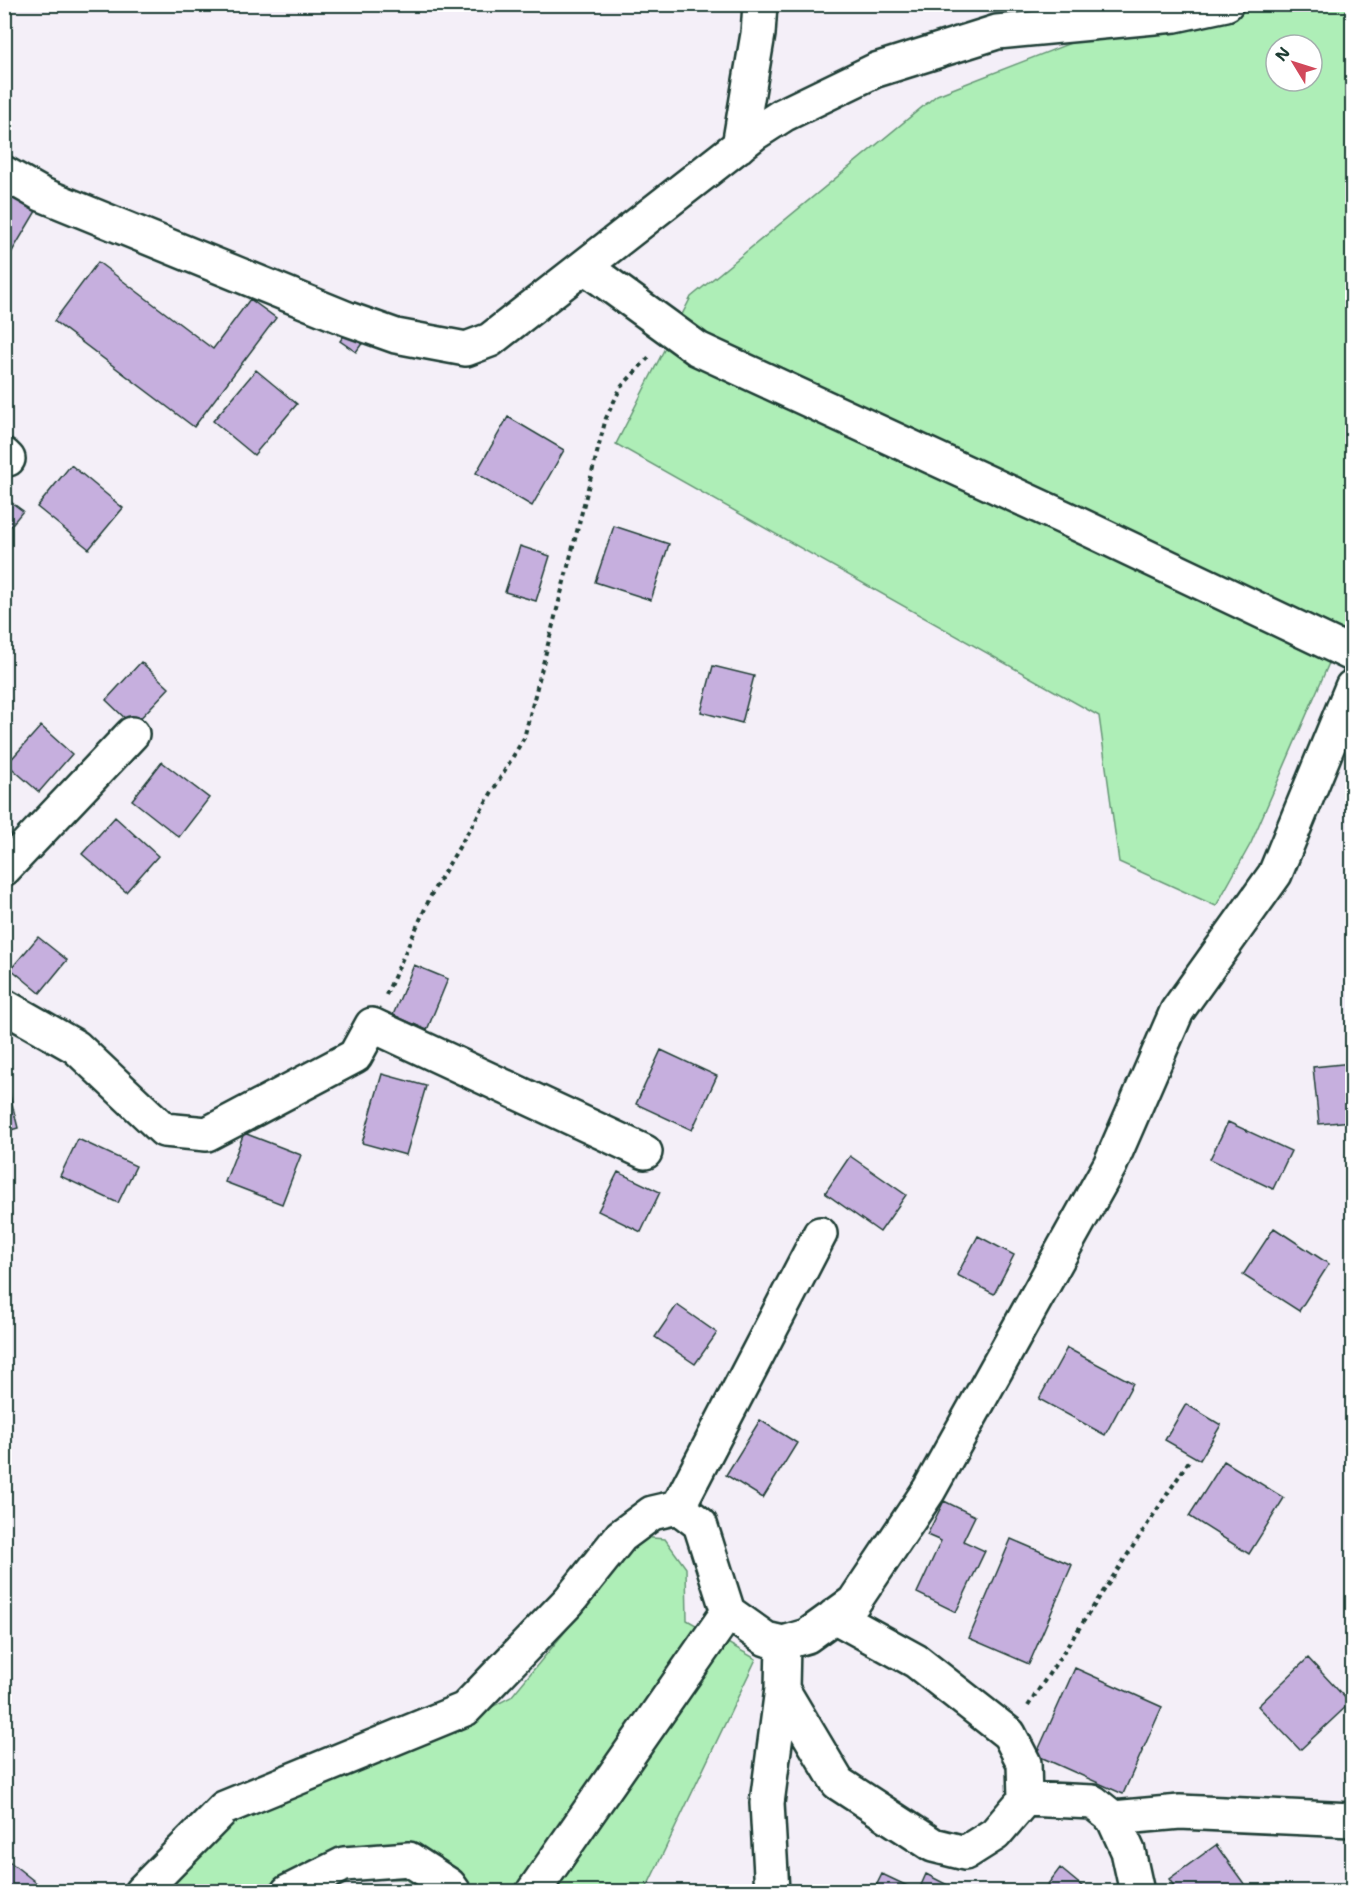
<svg xmlns="http://www.w3.org/2000/svg" width="1357" height="1896" font-family="'Shantell Sans',sans-serif">
<rect width="100%" height="100%" fill="#f4eff8"/>
<filter id="ink" filterUnits="userSpaceOnUse"><feTurbulence type="fractalNoise" baseFrequency=".0167" numOctaves="2"/><feDisplacementMap in="SourceGraphic" scale="12" xChannelSelector="R" yChannelSelector="G"/><feConvolveMatrix kernelMatrix="1 2 1 2 8 2 1 2 1" color-interpolation-filters="sRGB"/></filter>
<g filter="url(#ink)">
<path fill="#aeeeb7" stroke="#669676" stroke-width="1.5" fill-rule="evenodd" d="M 1168,5 L 1352,5 L 1352,628 L 1329,663 L 1251,843 L 1216,906 L 1119,862 L 1099,716 L 616,444 L 691,297 L 937,95 ZM 1276,45 L 1312,45 L 1312,81 L 1276,81 Z
M 640,1537 L 665,1539 L 686,1568 L 687,1620 L 756,1659 L 645,1891 L 422,1892 L 405,1879 L 345,1878 L 321,1892 L 165,1892 L 162,1886 L 230,1819 L 400,1755 L 511,1697 L 607,1581 Z"/>
<path fill="#c6afde" stroke="#1f3d34" stroke-width="1.5" d="M 4,186 L 39,206 L 4,265 Z
M 98,262 L 213,349 L 250,299 L 276,318 L 194,427 L 54,321 Z
M 347,331 L 363,342 L 356,352 L 340,341 Z
M 256,370 L 297,404 L 254,455 L 213,421 Z
M 508,417 L 564,450 L 532,506 L 476,473 Z
M 71,465 L 123,508 L 89,549 L 37,507 Z
M 4,497 L 23,511 L 4,534 Z
M 614,526 L 669,544 L 651,600 L 595,582 Z
M 520,546 L 550,556 L 536,601 L 505,592 Z
M 141,662 L 169,688 L 133,726 L 106,700 Z
M 713,666 L 754,676 L 742,723 L 701,712 Z
M 41,726 L 72,754 L 39,792 L 7,764 Z
M 162,762 L 209,798 L 179,837 L 132,800 Z
M 115,817 L 158,856 L 126,892 L 82,854 Z
M 38,937 L 67,960 L 40,993 L 11,969 Z
M 414,965 L 448,979 L 427,1030 L 393,1015 Z
M 661,1050 L 717,1076 L 692,1130 L 636,1104 Z
M 1352,1063 L 1352,1121 L 1319,1124 L 1313,1067 Z
M 4,1071 L 18,1128 L 4,1132 Z
M 382,1074 L 426,1086 L 406,1155 L 362,1143 Z
M 1228,1122 L 1291,1151 L 1273,1189 L 1210,1159 Z
M 244,1133 L 301,1155 L 282,1204 L 225,1182 Z
M 78,1139 L 136,1166 L 118,1203 L 60,1176 Z
M 850,1156 L 906,1195 L 880,1232 L 825,1193 Z
M 618,1172 L 660,1192 L 641,1232 L 598,1211 Z
M 1274,1228 L 1329,1264 L 1299,1311 L 1243,1275 Z
M 978,1236 L 1014,1255 L 994,1294 L 957,1275 Z
M 677,1305 L 717,1333 L 695,1364 L 655,1337 Z
M 1067,1348 L 1133,1383 L 1105,1435 L 1039,1399 Z
M 1186,1404 L 1221,1425 L 1200,1460 L 1165,1440 Z
M 760,1420 L 797,1443 L 763,1498 L 726,1475 Z
M 1224,1461 L 1284,1498 L 1249,1554 L 1189,1516 Z
M 944,1501 L 975,1516 L 963,1541 L 985,1551 L 956,1612 L 917,1593 L 941,1541 L 927,1535 Z
M 1011,1539 L 1072,1565 L 1029,1664 L 969,1638 Z
M 1308,1658 L 1350,1703 L 1300,1750 L 1258,1706 Z
M 1075,1668 L 1162,1707 L 1123,1794 L 1036,1755 Z
M 1216,1845 L 1250,1892 L 1178,1892 L 1169,1879 Z
M 5,1858 L 48,1892 L 4,1892 Z
M 1060,1868 L 1089,1892 L 1042,1892 Z
M 882,1874 L 918,1891 L 873,1892 Z
M 926,1874 L 961,1892 L 918,1892 Z
M 418,1884 L 420,1892 L 393,1892 Z"/>
<g fill="none" stroke-linecap="round" stroke-linejoin="round">
<g stroke="#1f3d34" stroke-width="38">
<path id="minor" d="M 739,146 L 758,34 L 760,4
M 4,173 L 41,194 L 348,319 L 396,336 L 466,349 L 490,340 L 755,133 L 783,115 L 876,70 L 997,32 L 1175,15 L 1226,4
M 585,267 L 698,349 L 1065,518 L 1352,654
M 4,455 L 8,459
M 4,869 L 132,734
M 4,1006 L 76,1047 L 164,1130 L 207,1134 L 355,1056 L 372,1025 L 645,1152
M 678,1507 L 820,1234
M 834,1616 L 916,1661 L 1009,1734 L 1024,1763 L 1025,1799
M 783,1643 L 782,1689 L 838,1783 L 933,1845 L 965,1853 L 995,1834 L 1025,1799 L 1093,1802 L 1113,1818 L 1180,1812 L 1352,1820
M 1113,1818 L 1128,1851 L 1137,1892
M 141,1892 L 224,1808 L 465,1709 L 569,1601 L 621,1536 L 652,1513 L 678,1507 L 700,1524 L 728,1612 L 766,1639 L 783,1643 L 807,1636 L 854,1602 L 929,1490 L 1110,1165 L 1177,1011 L 1275,874 L 1352,687
M 288,1892 L 344,1864 L 409,1859 L 449,1885 L 454,1892
M 533,1892 L 728,1612
M 772,1892 L 767,1803 L 782,1689"/>
</g>
<path stroke="#1f3d34" stroke-width="4" stroke-dasharray="4.5 4.5" stroke-linecap="butt" d="M 386,995 L 433,891 L 524,738 L 606,418 L 621,387 L 651,355
M 1028,1706 L 1191,1458"/>
<use href="#minor" stroke="#fff" stroke-width="33"/>
</g>
</g>
<rect width="1357" height="1896" fill="none" stroke="#fff" stroke-width="24"/>
<rect x="12" y="12" width="1333" height="1872" fill="none" stroke="#1f3d34" stroke-width="2" filter="url(#ink)"/>
<g transform="translate(1294 63) rotate(308)"><circle r="28" fill="#ffffff" stroke="#a5b1ae" stroke-width="1.5"/>
<path d="M0-4.5L10 22L0 15L-10 22Z" fill="#d1495b"/>
<text y="-9" font-size="16" font-weight="bold" text-anchor="middle" fill="#1f3d34">N</text>
</g>
</svg>
